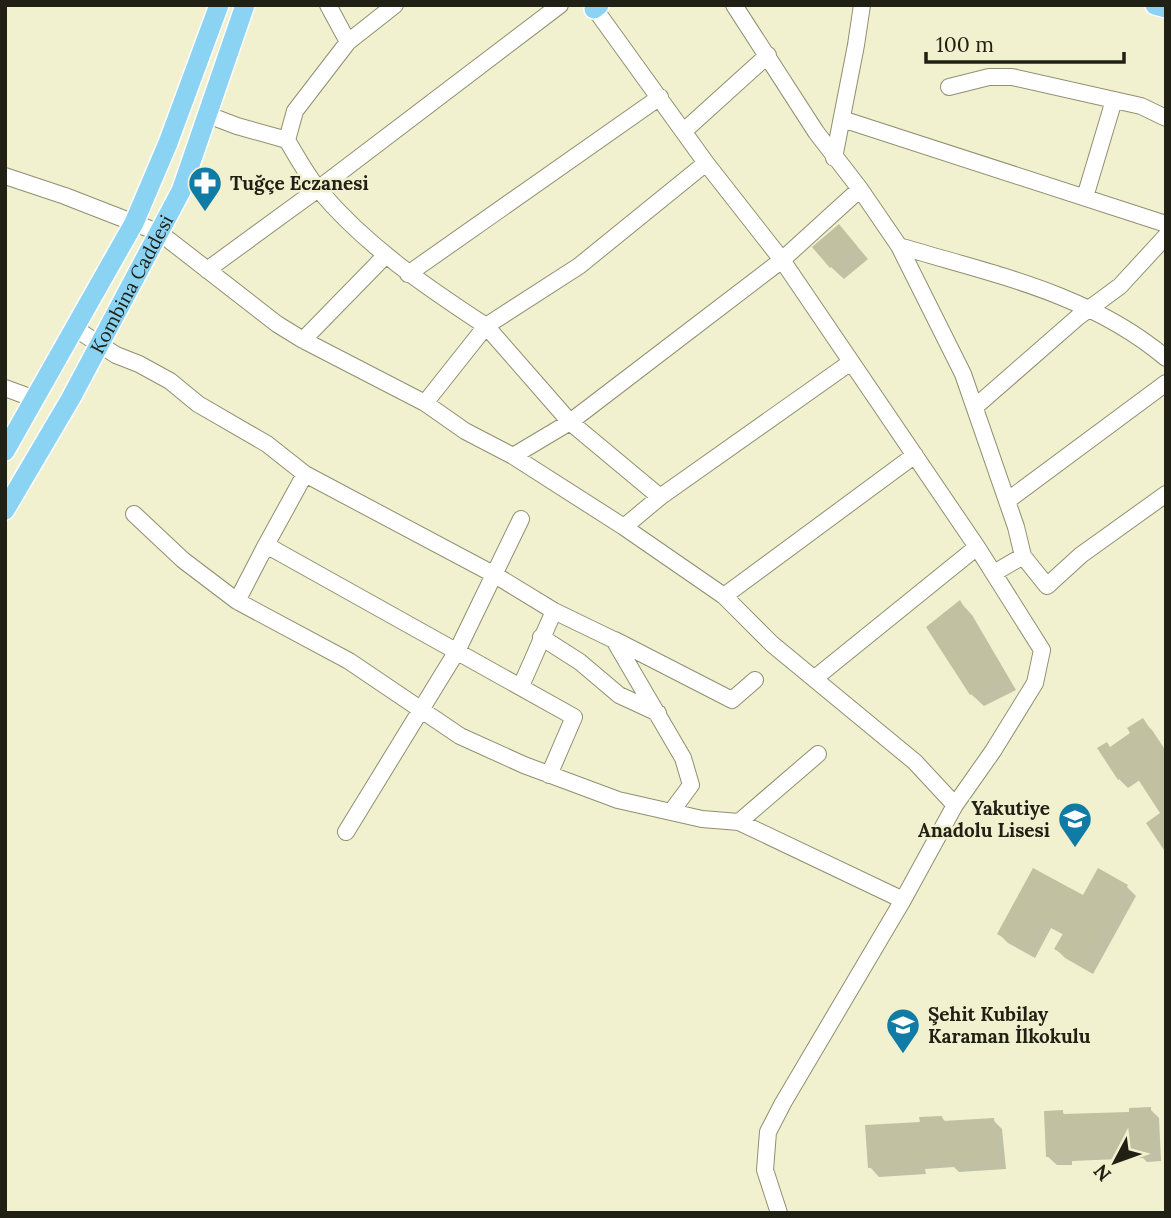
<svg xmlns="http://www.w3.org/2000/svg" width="1171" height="1218" font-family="Lora,serif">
<rect width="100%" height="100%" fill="#f1f0cf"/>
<path fill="#0003" d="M 851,239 L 868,259 L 844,279 L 831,267 Z
M 960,602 L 972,615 L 1016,690 L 984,706 L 971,694 Z
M 1143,721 L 1152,730 L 1166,751 L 1166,850 L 1163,814 L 1140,780 L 1128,788 L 1119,779 L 1111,748 L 1133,734 Z
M 1127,887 L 1136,896 L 1093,974 L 1065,958 L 1056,949 L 1064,935 L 1051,928 L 1035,958 L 1008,943 L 999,934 Z
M 1150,1109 L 1159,1118 L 1161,1161 L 1147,1162 L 1143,1158 L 1072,1161 L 1072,1165 L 1057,1165 L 1047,1156 L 1062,1112 L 1066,1116 L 1131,1113 Z
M 942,1118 L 946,1122 L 993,1120 L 1002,1129 L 1006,1169 L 959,1172 L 954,1167 L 925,1169 L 926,1174 L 879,1177 L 870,1167 L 921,1124 Z"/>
<path fill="#c1c0a0" d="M 839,224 L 857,246 L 830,268 L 812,247 Z
M 960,600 L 1005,677 L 970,695 L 926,627 Z
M 1143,718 L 1166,754 L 1166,853 L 1146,823 L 1160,813 L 1132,770 L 1118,780 L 1097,748 L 1107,742 L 1110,747 L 1130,733 L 1127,728 Z
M 1033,868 L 1083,895 L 1098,868 L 1128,885 L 1083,966 L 1054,949 L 1064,932 L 1042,920 L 1025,950 L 997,934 Z
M 1151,1107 L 1152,1153 L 1136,1153 L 1135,1150 L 1064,1153 L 1064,1156 L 1046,1157 L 1044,1111 L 1063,1110 L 1063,1114 L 1129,1112 L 1129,1108 Z
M 942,1116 L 943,1121 L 994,1118 L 998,1161 L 948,1164 L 948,1158 L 917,1160 L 917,1165 L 868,1168 L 865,1125 L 920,1122 L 919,1117 Z"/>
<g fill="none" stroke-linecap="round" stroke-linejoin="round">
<g stroke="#908f70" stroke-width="18">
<path id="minor" d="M 328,5 L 348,42
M 395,5 L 348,42 L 295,111 L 287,140 C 297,157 307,175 319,190 C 366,246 425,286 486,326 L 579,266 L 706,163
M 592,5 L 706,163 L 782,260 L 977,547 L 1042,650 L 1035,683 L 993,751 L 955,805
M 734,5 L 816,132 L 860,189 L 899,246
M 949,87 L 989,77 L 1012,77 L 1141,106 L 1166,118
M 208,115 L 237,126 L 287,140
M 842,119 L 1166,224
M 684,131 L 768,55
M 834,158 L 856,45 L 862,5
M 5,176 L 65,196 L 160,233 L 277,324 L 303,340 L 425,403 L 465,431 L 513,456 L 624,527 L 724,596 L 772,644 L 915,762 L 955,805 L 903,900 L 783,1103 L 768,1132 L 765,1170 L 779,1213
M 1085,197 L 1114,100
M 207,270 L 318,189 L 560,5
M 408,274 L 660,97
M 76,329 L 116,355 L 139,364 L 170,381 L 198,404 L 267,444 L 305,474 L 495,575 L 554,611 L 614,640 L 683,758 L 691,785 L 671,812
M 303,340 L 386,255
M 5,388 L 35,399
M 425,403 L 486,326 L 570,422 L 660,497
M 975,407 L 1078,317 L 1120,286 L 1166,236
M 513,456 L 570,422 L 782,260 L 860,189
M 1007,501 L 1166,383
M 134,514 L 183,560 L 237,601
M 624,527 L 660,497 L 851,362
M 266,545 L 305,474
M 1023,556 L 1047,586 L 1081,555 L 1166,494
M 994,573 L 1023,556 L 1016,527 L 963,374 L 899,246 C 992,274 1089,293 1166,358
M 724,596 L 915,455
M 541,637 L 580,662 L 619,695 L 658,713
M 615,640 L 732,700 L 755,680
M 815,678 L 977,547
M 521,686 L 554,611
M 549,775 L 574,717 L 266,545 L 237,601 L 349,661 L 460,736 L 524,765 L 618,800 L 702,819 L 739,822 L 903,900
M 739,822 L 818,754
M 346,832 L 457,651 L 521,519"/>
</g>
<g stroke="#fff" stroke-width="22">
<g id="major">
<path d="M 1155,5 L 1166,8"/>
<path d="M 594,9 L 599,5"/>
<path d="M 5,451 L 134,223 L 168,143 L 219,5"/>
<path id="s1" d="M 5,510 L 71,398 L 181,191 L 245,5"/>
</g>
</g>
<use href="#minor" stroke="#fff" stroke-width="16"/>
<use href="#major" stroke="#8bd3f3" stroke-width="19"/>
</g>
<defs>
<g id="pharmacy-pin" transform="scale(1.75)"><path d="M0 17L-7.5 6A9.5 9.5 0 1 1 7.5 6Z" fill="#107ca5" stroke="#f1f0cf"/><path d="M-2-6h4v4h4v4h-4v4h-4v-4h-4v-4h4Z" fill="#fff"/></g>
<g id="school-pin" transform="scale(1.75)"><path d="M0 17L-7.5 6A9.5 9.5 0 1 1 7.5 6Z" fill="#107ca5" stroke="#f1f0cf"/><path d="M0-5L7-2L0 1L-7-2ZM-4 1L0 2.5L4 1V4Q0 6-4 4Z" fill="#fff"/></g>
</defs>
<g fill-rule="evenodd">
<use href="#pharmacy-pin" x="205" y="183"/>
<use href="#school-pin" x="1075" y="819"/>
<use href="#school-pin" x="903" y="1025"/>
</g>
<g text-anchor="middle" stroke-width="5" stroke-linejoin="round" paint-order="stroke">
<g font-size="19" font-weight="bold" fill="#212014" stroke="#f1f0cf" text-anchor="start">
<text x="230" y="190">Tuğçe Eczanesi</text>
<text x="1050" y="815" text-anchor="end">Yakutiye<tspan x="1050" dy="22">Anadolu Lisesi</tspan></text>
<text x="928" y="1021">Şehit Kubilay<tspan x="928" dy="22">Karaman İlkokulu</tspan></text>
</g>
<g font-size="19" fill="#212014" stroke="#f1f0cf">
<text dy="7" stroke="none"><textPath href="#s1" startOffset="259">Kombina Caddesi</textPath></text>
</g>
</g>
<rect width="1171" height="1218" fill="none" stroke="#212014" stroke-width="14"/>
<g transform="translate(1115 1162) rotate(229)" stroke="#f1f0cf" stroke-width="5" paint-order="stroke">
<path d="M0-5L12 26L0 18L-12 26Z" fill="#212014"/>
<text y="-10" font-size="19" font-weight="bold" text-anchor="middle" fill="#212014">N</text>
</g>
<path d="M926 52v10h198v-10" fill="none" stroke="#212014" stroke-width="3.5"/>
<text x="936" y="52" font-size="21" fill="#212014" stroke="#f1f0cf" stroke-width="5" paint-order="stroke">100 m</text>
</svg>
